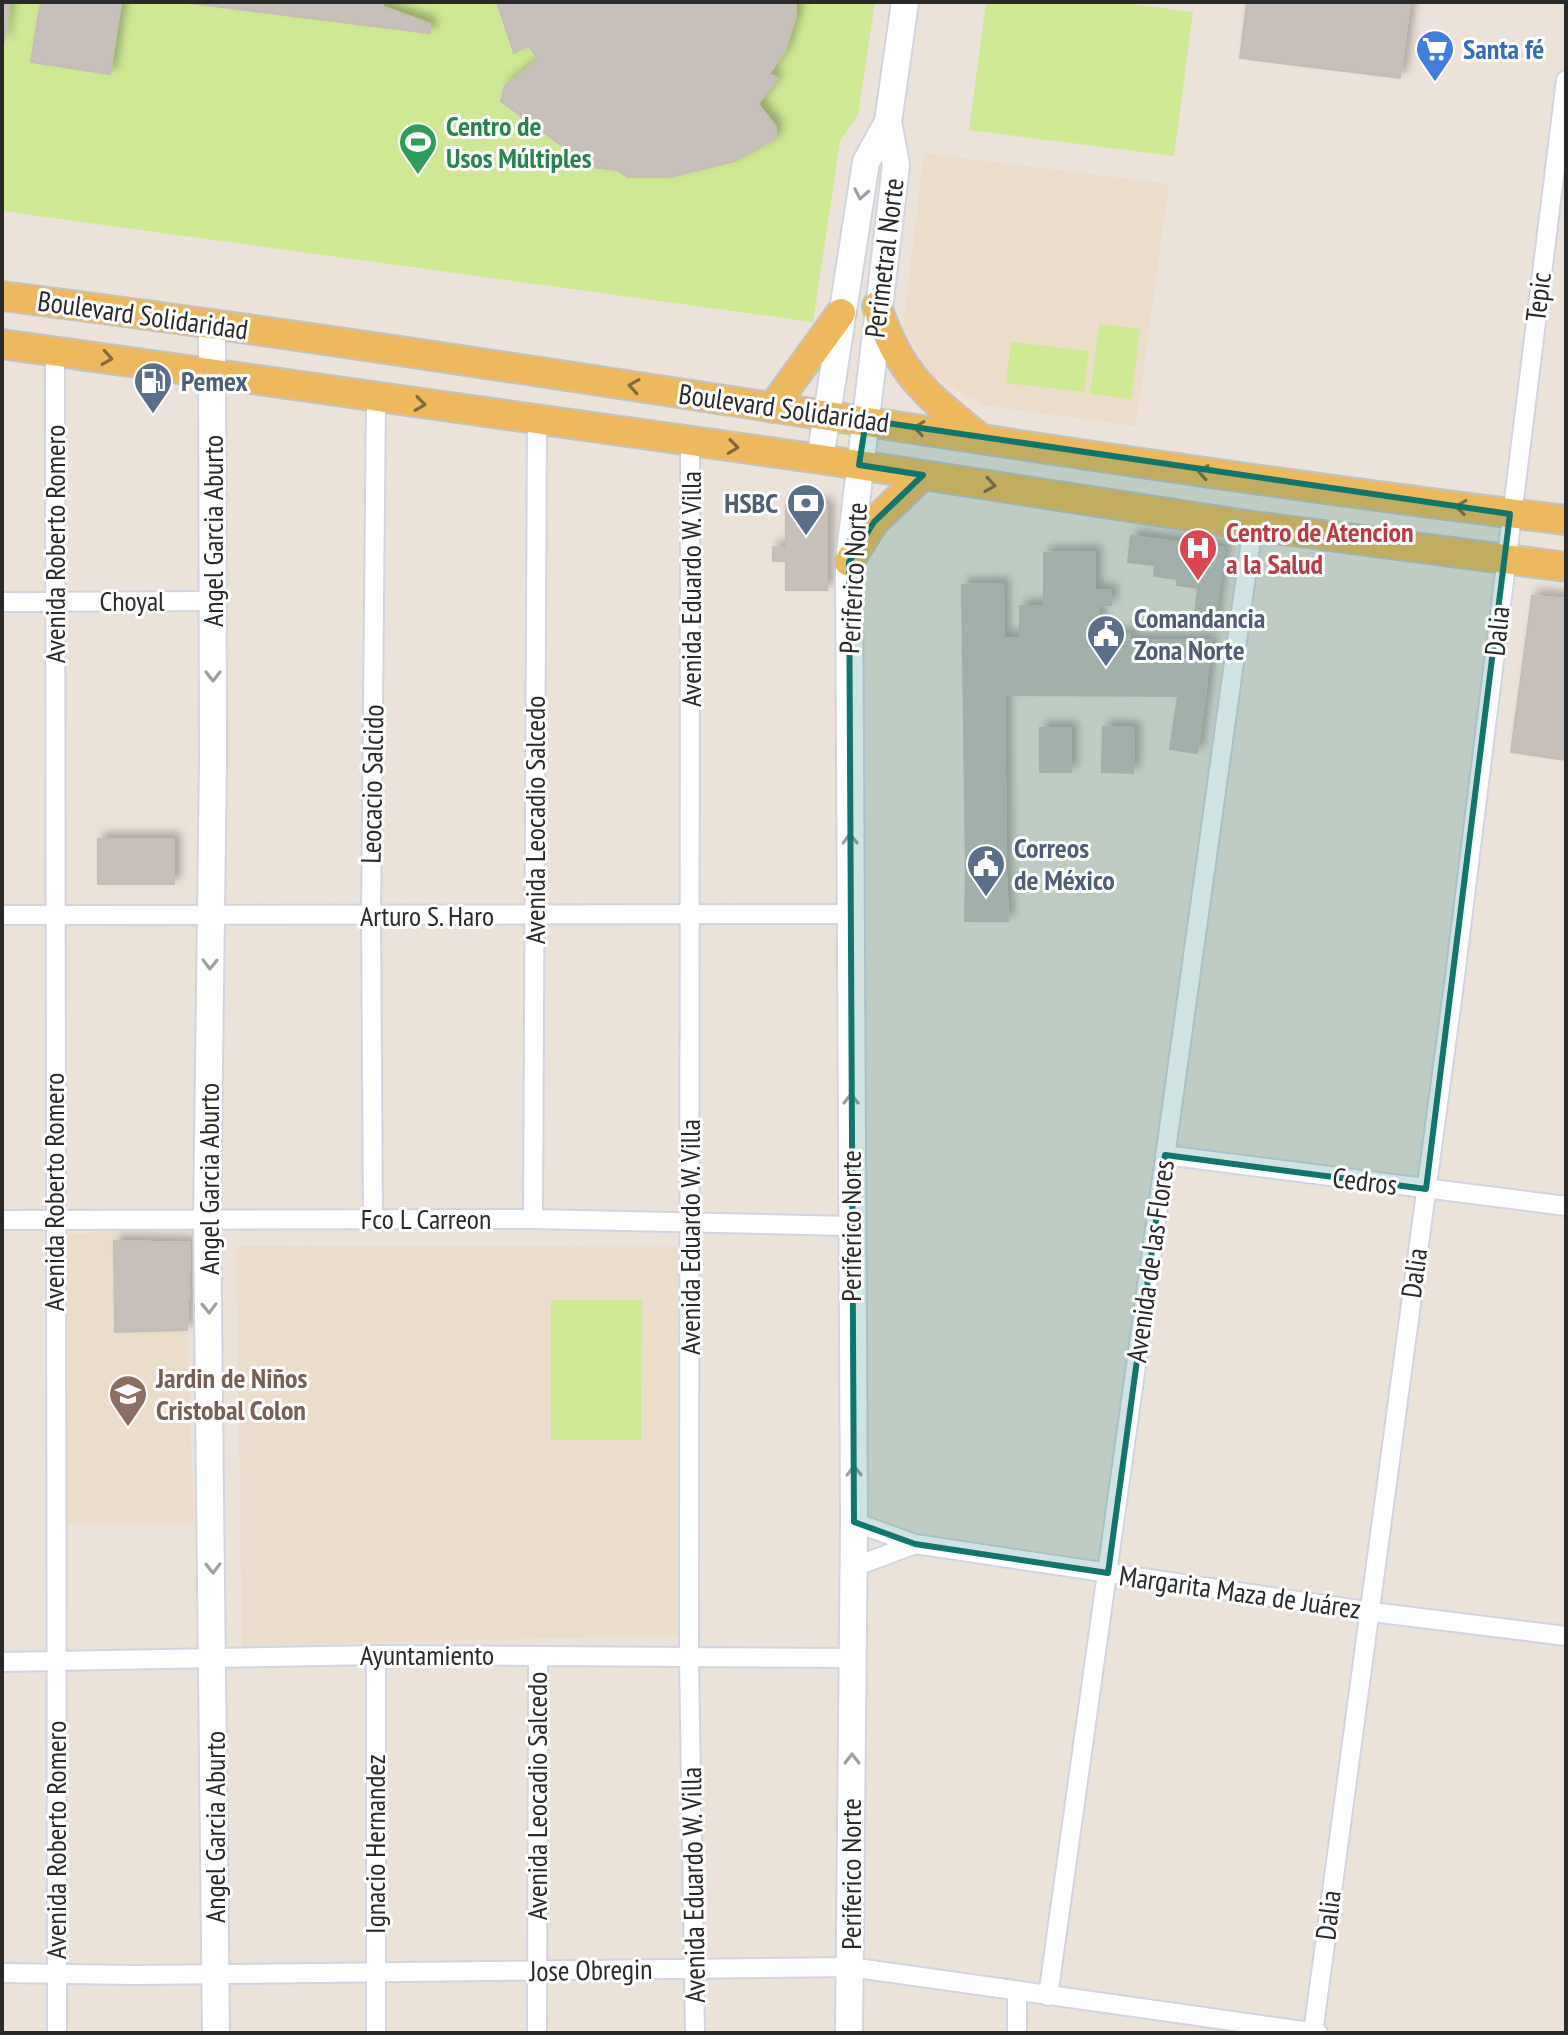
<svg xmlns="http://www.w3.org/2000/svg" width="1568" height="2035" font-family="'PT Sans Narrow',sans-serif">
<defs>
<filter id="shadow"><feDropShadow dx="6" dy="-6" stdDeviation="4" flood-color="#0004"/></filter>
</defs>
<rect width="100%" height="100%" fill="#ebe2da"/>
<path fill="#ecddca" d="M 924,153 L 1169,184 L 1136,426 L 982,405 L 933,376 L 903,328 Z
M 114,1231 L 115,1332 L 187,1330 L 194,1523 L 66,1524 L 66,1235 Z
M 236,1246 L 678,1247 L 678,1635 L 242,1646 Z"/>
<path fill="#cfe893" d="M 2,2 L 875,2 L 858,115 L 840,141 L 813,322 L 2,211 Z
M 986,2 L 1115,2 L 1193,12 L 1174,156 L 969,130 Z
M 1099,324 L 1140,329 L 1131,399 L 1090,394 Z
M 1011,342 L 1089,351 L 1084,392 L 1006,383 Z
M 551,1300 L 642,1300 L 641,1440 L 551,1440 Z"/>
<path fill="#c6bfba" stroke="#c6bdb4" stroke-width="2" filter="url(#shadow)" d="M 2,2 L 9,2 L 4,41 L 2,41 Z
M 41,2 L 121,2 L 110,74 L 31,62 Z
M 182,2 L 385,2 L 381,6 L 430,24 L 430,33 Z
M 497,2 L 796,2 L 796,15 L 785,50 L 769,74 L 777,78 L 758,104 L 776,127 L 775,139 L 735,161 L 670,177 L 628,177 L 617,170 L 591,167 L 501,101 L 505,86 L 538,60 L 529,45 L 514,53 Z
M 1247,2 L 1410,2 L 1400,78 L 1240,58 Z
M 786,505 L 827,505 L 827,590 L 786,590 L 786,561 L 773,561 L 773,547 L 786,548 Z
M 1131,536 L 1224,548 L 1214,625 L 1194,622 L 1198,588 L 1177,585 L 1177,579 L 1154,576 L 1155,565 L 1128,562 Z
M 1095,552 L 1095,590 L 1111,590 L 1111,605 L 1044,606 L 1044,553 Z
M 1003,584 L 1006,873 L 966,874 L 962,585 Z
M 1532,596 L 1566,599 L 1566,760 L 1511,752 Z
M 1020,606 L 1099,606 L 1099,634 L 1130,634 L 1130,640 L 1211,640 L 1205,696 L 1004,695 L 1003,638 L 1020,638 Z
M 1178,696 L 1205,696 L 1197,753 L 1170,749 Z
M 1103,727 L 1134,728 L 1133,773 L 1102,772 Z
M 1040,728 L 1071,728 L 1071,772 L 1040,772 Z
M 98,839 L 174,839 L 174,884 L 98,884 Z
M 1006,873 L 1008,921 L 965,921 L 966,874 Z
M 114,1241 L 190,1243 L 187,1330 L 115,1332 Z"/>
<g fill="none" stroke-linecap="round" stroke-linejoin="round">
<g stroke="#d0d5e1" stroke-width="22">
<path id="street" d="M 55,350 L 57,2033
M 690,441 L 689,1659 L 695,2033
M 2,602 L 214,601
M 2,915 L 851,914
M 1165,1155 L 1566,1206
M 373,1219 L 371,915 L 376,398
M 533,1219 L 537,421
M 2,1220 L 533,1219 L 850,1226
M 854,1522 L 915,1544 L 1372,1612 L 1566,1636
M 854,1567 L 915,1544
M 376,1655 L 376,2033
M 2,1662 L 376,1655 L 853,1658
M 2,1973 L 134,1975 L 850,1967 L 1318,2033
M 1017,1992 L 1017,2033
M 1048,1996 L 1253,526
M 537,2033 L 538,1656
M 1313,2033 L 1454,984 L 1566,80"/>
</g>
<g stroke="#d0d5e1" stroke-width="30">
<path id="secondary" d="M 212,325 L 213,759 L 207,1220 L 216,2033
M 820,459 L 866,162 L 888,122
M 849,2033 L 854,1522 L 849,562 L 896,165 L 888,122 L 905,2"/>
</g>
<g stroke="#c3c3c3" stroke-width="32">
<path id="primary" d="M 2,296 C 524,362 1043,457 1566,520
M 877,306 C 898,371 923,392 975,434
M 2,344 L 820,459 L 1253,526 L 1566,567
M 772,408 L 841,313
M 849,562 L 874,522 L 923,475"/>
</g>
<use href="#street" stroke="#fff" stroke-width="18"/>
<use href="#secondary" stroke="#fff" stroke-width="26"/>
<use href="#primary" stroke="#eeb95d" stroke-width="28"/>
</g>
<defs><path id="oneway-chevron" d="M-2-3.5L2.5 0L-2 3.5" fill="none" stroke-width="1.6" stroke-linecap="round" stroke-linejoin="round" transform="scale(2)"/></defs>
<g stroke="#9f9f9f">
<use href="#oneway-chevron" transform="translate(861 194) rotate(100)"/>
<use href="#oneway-chevron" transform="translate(213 676) rotate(90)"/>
<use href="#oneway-chevron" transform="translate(850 839) rotate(-91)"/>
<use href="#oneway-chevron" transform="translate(210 964) rotate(91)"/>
<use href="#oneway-chevron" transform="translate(851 1099) rotate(-90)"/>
<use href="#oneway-chevron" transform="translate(209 1308) rotate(89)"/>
<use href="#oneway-chevron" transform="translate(854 1471) rotate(-91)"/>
<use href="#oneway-chevron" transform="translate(213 1568) rotate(89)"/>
<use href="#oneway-chevron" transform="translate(852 1759) rotate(-90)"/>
</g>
<g stroke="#826a40">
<use href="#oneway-chevron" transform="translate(107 358) rotate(9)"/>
<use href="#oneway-chevron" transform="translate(634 386) rotate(-171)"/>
<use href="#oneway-chevron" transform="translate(420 404) rotate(8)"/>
<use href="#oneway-chevron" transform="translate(919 428) rotate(-172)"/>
<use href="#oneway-chevron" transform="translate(733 447) rotate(8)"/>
<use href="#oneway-chevron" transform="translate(1203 472) rotate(-171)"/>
<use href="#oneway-chevron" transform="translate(990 485) rotate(9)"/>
<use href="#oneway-chevron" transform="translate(1461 507) rotate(-173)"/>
</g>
<path fill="#0f766e" fill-opacity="0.2" stroke="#0f766e" stroke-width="6" stroke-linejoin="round" d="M 866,420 L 1510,514 L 1426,1189 L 1165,1155 L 1108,1573 L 915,1544 L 854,1522 L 849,562 L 874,522 L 923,475 L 859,465 Z"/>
<defs>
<g id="supermarket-pin" transform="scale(2)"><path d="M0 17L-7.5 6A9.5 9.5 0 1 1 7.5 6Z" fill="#3f7fe0" stroke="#fff"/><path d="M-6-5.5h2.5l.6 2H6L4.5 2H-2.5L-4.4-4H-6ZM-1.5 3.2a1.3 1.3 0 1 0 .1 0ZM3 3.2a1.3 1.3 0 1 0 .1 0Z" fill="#fff"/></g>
<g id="stadium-pin" transform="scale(2)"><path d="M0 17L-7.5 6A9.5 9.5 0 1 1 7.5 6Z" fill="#2e9e5b" stroke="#fff"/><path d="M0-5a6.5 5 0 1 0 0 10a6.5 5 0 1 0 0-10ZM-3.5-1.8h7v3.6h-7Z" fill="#fff"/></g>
<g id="fuel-pin" transform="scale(2)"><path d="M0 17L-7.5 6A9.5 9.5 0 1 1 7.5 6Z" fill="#5c6f8a" stroke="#fff"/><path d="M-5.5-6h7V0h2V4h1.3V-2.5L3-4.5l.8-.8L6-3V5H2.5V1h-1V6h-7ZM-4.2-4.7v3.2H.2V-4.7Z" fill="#fff"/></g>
<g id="bank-pin" transform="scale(2)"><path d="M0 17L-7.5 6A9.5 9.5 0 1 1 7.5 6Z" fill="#5c6f8a" stroke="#fff"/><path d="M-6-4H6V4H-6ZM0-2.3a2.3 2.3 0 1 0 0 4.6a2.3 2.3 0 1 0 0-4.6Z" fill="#fff"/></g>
<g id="hospital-pin" transform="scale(2)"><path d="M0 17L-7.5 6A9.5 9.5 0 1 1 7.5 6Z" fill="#e0444e" stroke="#fff"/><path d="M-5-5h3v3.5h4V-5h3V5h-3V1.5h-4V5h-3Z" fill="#fff"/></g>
<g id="civic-pin" transform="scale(2)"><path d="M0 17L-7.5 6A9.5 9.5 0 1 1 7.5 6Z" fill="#5c6f8a" stroke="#fff"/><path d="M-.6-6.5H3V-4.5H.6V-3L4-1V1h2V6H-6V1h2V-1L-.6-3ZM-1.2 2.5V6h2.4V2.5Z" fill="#fff"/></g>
<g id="school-pin" transform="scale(2)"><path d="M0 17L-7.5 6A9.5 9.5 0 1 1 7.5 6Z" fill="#8d6e63" stroke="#fff"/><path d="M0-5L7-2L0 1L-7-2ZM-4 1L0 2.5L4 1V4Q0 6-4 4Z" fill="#fff"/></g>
</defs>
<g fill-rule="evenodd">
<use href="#supermarket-pin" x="1435" y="49"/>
<use href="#stadium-pin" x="418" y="142"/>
<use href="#fuel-pin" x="153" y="381"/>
<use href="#bank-pin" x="806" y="503"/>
<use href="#hospital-pin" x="1198" y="548"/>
<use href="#civic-pin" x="1106" y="634"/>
<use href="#civic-pin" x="986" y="864"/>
<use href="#school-pin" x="128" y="1394"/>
</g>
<g text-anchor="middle" stroke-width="6" stroke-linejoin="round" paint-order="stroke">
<g font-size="28" font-weight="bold" fill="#366cbe" stroke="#fff" text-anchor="start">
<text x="1463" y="59">Santa fé</text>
</g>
<g font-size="28" font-weight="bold" fill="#27864d" stroke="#fff" text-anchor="start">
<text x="446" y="136">Centro de<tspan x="446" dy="32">Usos Múltiples</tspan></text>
</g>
<g font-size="28" fill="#292929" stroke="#fff">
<text transform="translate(884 258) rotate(-83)" y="10">Perimetral Norte</text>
<text transform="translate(1538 297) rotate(-83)" y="10">Tepic</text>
<text transform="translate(143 315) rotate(8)" y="10">Boulevard Solidaridad</text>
<text transform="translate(784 408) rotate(8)" y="10">Boulevard Solidaridad</text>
<text transform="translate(213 531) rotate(-90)" y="10">Angel Garcia Aburto</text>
<text transform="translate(55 544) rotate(-90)" y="10">Avenida Roberto Romero</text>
<text transform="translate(853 578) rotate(-87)" y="10">Periferico Norte</text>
<text transform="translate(691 589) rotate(-90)" y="10">Avenida Eduardo W. Villa</text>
<text x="132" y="611">Choyal</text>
<text transform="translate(1497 631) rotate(-84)" y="10">Dalia</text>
<text transform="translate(372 784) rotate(-89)" y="10">Leocacio Salcido</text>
<text transform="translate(535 820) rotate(-90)" y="10">Avenida Leocadio Salcedo</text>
<text x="427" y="926">Arturo S. Haro</text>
<text transform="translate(209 1179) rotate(-90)" y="10">Angel Garcia Aburto</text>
<text transform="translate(1365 1181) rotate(7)" y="10">Cedros</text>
<text transform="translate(54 1192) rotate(-90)" y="10">Avenida Roberto Romero</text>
<text x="426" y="1229">Fco L Carreon</text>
<text transform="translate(851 1226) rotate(-90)" y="10">Periferico Norte</text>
<text transform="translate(690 1237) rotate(-90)" y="10">Avenida Eduardo W. Villa</text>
<text transform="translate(1150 1261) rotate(-82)" y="10">Avenida de las Flores</text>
<text transform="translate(1414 1273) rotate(-82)" y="10">Dalia</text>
<text transform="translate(1240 1592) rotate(8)" y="10">Margarita Maza de Juárez</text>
<text x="427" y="1665">Ayuntamiento</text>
<text transform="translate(537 1796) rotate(-90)" y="10">Avenida Leocadio Salcedo</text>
<text transform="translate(215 1827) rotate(-90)" y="10">Angel Garcia Aburto</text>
<text transform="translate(56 1840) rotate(-90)" y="10">Avenida Roberto Romero</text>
<text transform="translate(375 1844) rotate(-90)" y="10">Ignacio Hernandez</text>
<text transform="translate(851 1874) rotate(-90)" y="10">Periferico Norte</text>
<text transform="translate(693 1885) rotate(-91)" y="10">Avenida Eduardo W. Villa</text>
<text transform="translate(1328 1915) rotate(-83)" y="10">Dalia</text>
<text transform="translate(591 1970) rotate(-1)" y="10">Jose Obregin</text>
</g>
<g font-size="28" font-weight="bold" fill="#4e5e75" stroke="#fff" text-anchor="start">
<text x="181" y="391">Pemex</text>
<text x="778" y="513" text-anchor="end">HSBC</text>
<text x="1134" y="628">Comandancia<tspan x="1134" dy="32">Zona Norte</tspan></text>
<text x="1014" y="858">Correos<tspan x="1014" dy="32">de México</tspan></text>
</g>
<g font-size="28" font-weight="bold" fill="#be3a42" stroke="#fff" text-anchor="start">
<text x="1226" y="542">Centro de Atencion<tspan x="1226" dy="32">a la Salud</tspan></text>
</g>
<g font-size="28" font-weight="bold" fill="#785e54" stroke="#fff" text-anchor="start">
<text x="156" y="1388">Jardin de Niños<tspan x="156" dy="32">Cristobal Colon</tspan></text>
</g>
</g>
<rect width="1568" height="2035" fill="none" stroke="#292929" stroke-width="8"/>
</svg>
